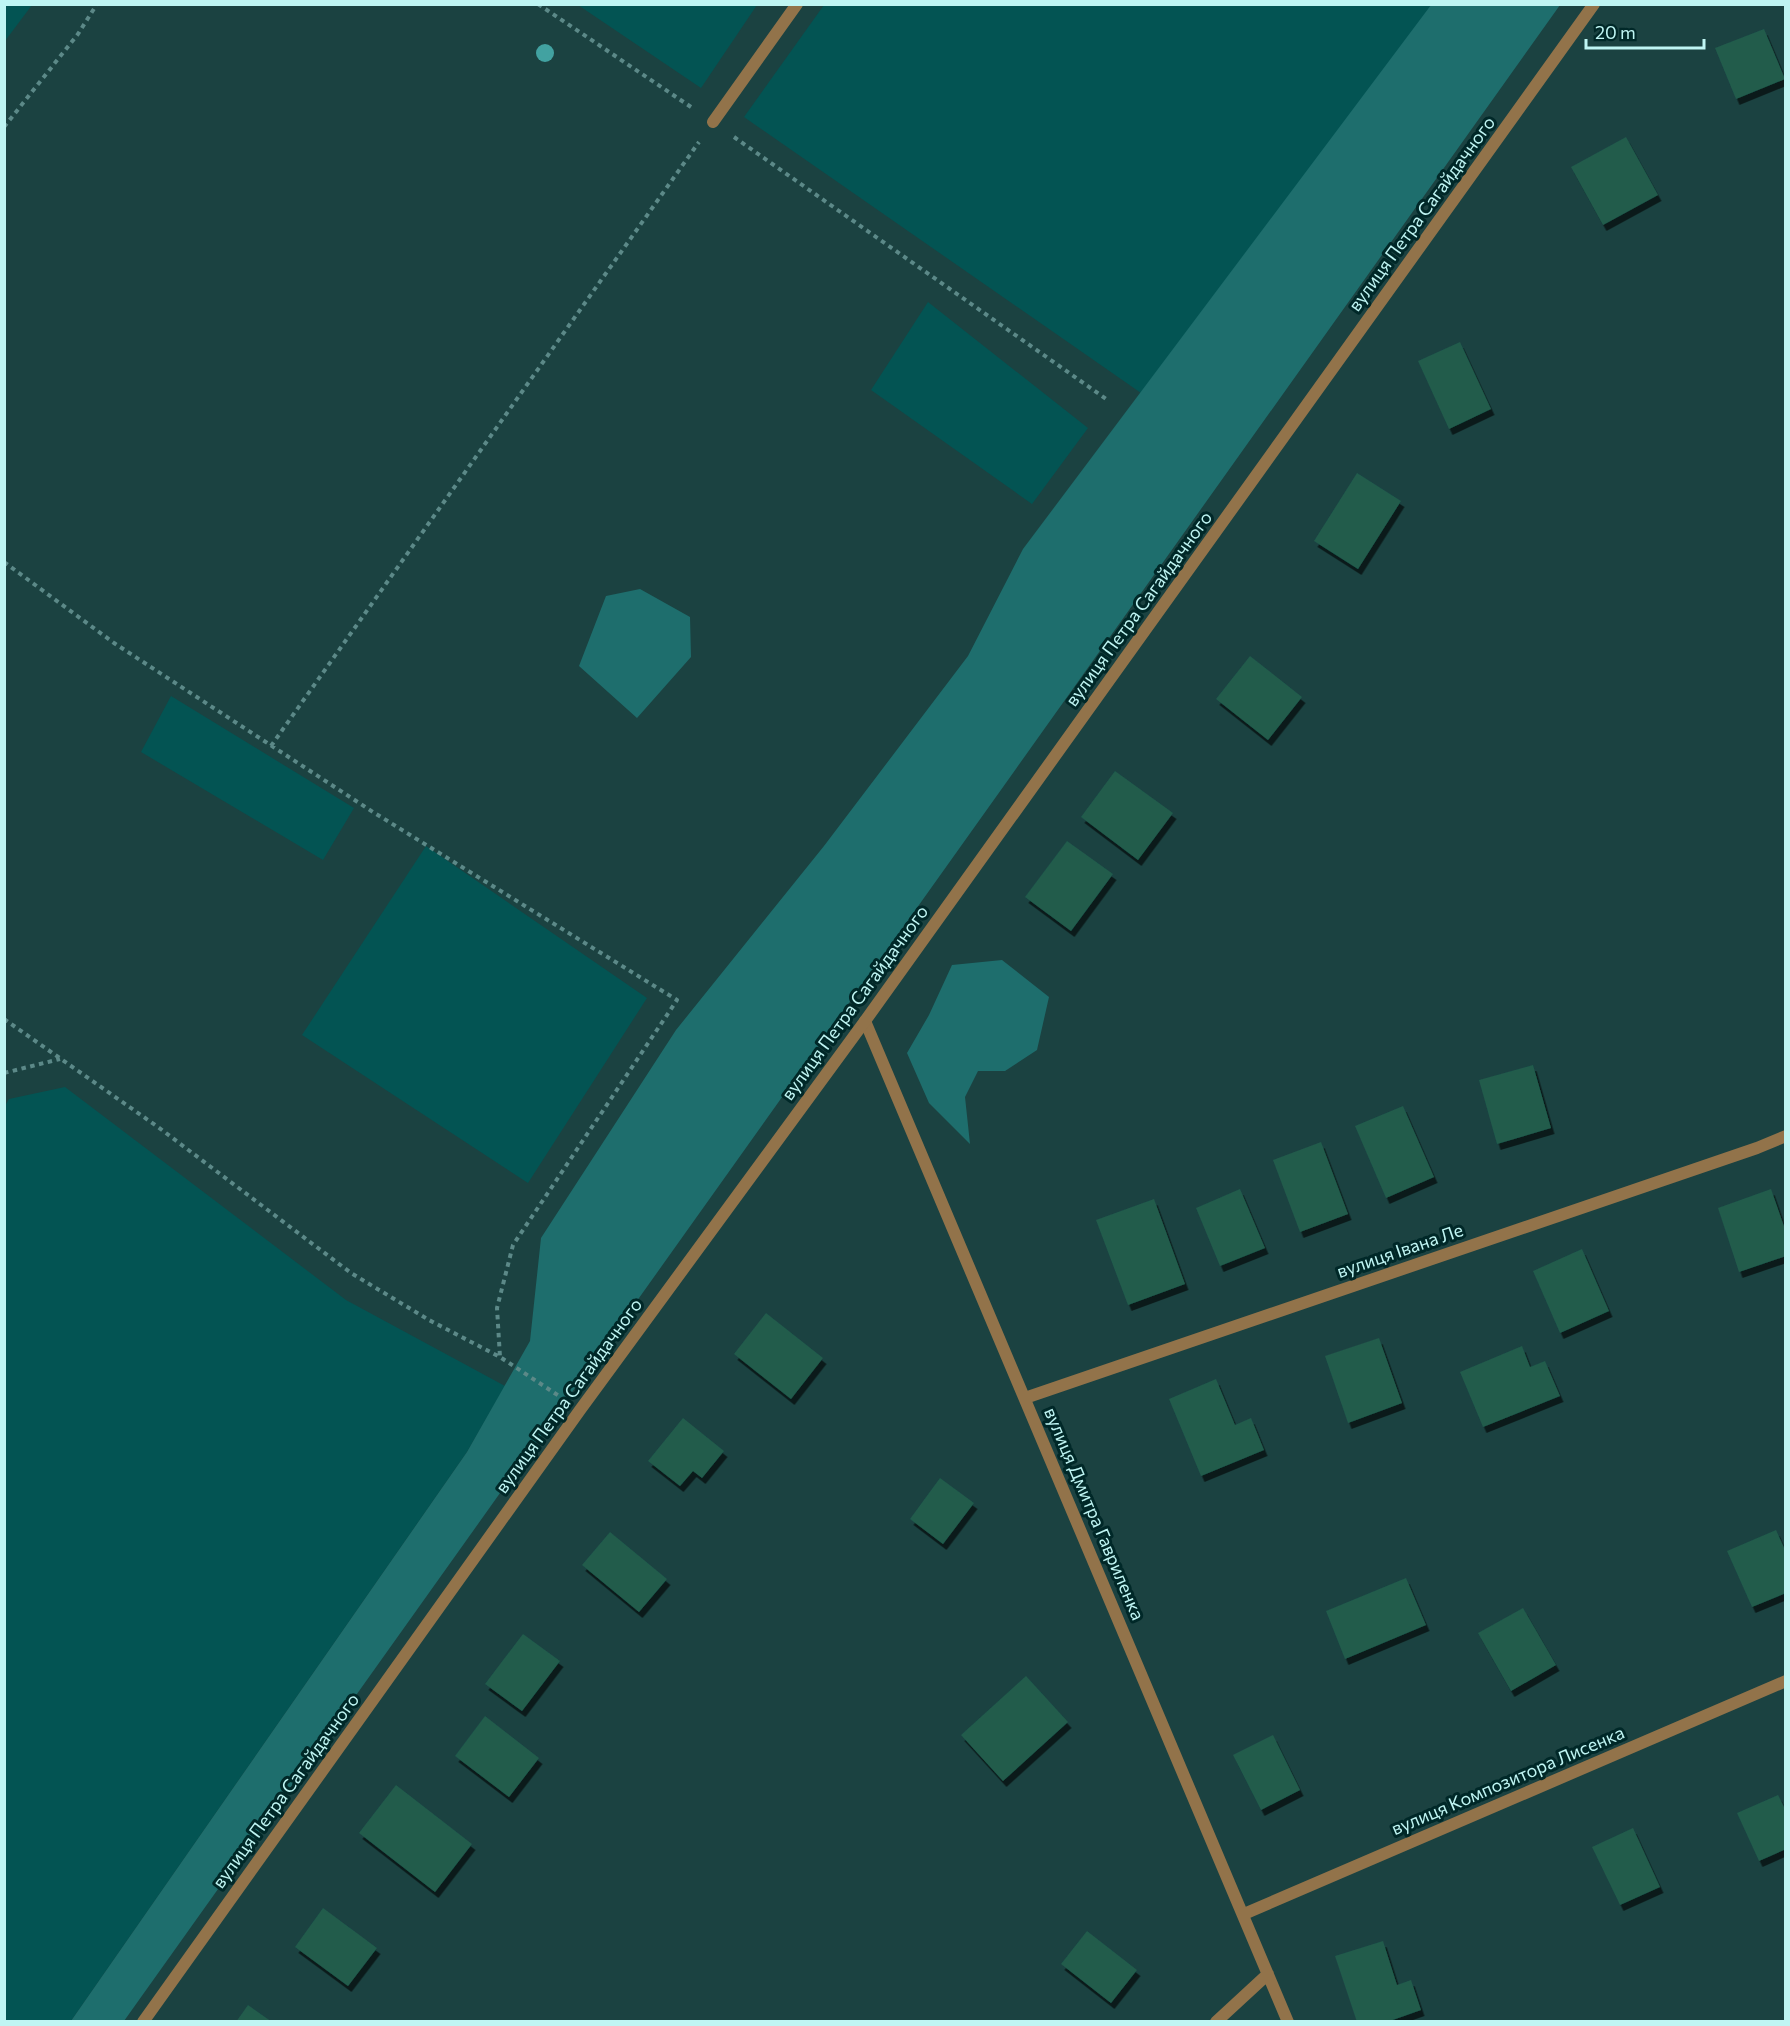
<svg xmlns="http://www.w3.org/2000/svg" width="1790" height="2026" font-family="Commissioner,sans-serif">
<defs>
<filter id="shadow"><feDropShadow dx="3.5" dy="6" stdDeviation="0" flood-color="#0009"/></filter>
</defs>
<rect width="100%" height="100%" fill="#1b4241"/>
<path fill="#035453" d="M 5,4 L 32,5 L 5,41 L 4,5 Z
M 578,5 L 757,5 L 701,88 Z
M 824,5 L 1431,4 L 1432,5 L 1141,393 L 744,117 Z
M 928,302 L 1088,428 L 1032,504 L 871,390 Z
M 171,696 L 354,808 L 323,860 L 141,752 Z
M 426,846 L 647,998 L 528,1183 L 302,1035 Z
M 65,1087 L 346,1300 L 505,1386 L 467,1452 L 71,2021 L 5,2022 L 5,1106 L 9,1099 Z"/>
<path fill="#1e6e6d" d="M 1431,5 L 1560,5 L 124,2021 L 71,2021 L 467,1452 L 530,1341 L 541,1238 L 676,1030 L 824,846 L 968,656 L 1023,549 Z
M 640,589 L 690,617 L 691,657 L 637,718 L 579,666 L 606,596 Z
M 1002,960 L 1049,997 L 1037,1050 L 1005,1071 L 978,1071 L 965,1097 L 970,1144 L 929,1103 L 907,1053 L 929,1015 L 952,965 Z"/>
<path fill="#205b4c" filter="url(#shadow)" d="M 1764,29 L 1785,79 L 1736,99 L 1715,48 Z
M 1626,137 L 1658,195 L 1603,225 L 1571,167 Z
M 1460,342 L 1491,409 L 1449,429 L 1418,361 Z
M 1357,473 L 1401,501 L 1358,569 L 1314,541 Z
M 1250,656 L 1302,697 L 1268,740 L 1216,699 Z
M 1115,771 L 1173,813 L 1138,860 L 1081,817 Z
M 1067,841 L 1113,874 L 1071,931 L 1025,897 Z
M 1533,1065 L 1551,1128 L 1497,1144 L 1479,1080 Z
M 1403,1106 L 1434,1177 L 1386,1198 L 1355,1126 Z
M 1321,1142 L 1348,1214 L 1300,1232 L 1273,1160 Z
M 1240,1189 L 1265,1248 L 1220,1266 L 1196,1208 Z
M 1771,1189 L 1786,1232 L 1786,1256 L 1739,1272 L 1718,1208 Z
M 1154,1199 L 1185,1284 L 1128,1305 L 1096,1220 Z
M 1582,1249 L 1609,1311 L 1560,1333 L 1533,1271 Z
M 766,1313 L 823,1358 L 791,1399 L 734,1354 Z
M 1379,1338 L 1402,1403 L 1348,1423 L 1325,1356 Z
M 1522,1346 L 1530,1367 L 1545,1361 L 1560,1396 L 1483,1427 L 1460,1372 Z
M 1216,1379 L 1235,1425 L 1251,1418 L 1264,1450 L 1201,1476 L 1169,1399 Z
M 683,1418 L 724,1451 L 702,1478 L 693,1471 L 680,1486 L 648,1461 Z
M 940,1478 L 974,1503 L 943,1544 L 910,1519 Z
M 1776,1530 L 1786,1552 L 1786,1593 L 1752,1607 L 1727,1551 Z
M 610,1532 L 667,1579 L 639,1612 L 582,1565 Z
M 1406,1578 L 1426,1625 L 1345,1659 L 1326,1611 Z
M 1523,1608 L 1556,1665 L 1511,1691 L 1478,1633 Z
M 523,1634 L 560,1661 L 522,1711 L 485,1684 Z
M 1026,1676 L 1068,1722 L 1003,1781 L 961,1735 Z
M 485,1716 L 539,1758 L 509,1797 L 455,1756 Z
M 1273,1735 L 1300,1790 L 1261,1810 L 1233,1755 Z
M 396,1785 L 472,1844 L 435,1892 L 359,1833 Z
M 1778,1795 L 1786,1811 L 1786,1849 L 1759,1861 L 1737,1813 Z
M 1633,1828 L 1660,1887 L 1620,1905 L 1592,1847 Z
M 323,1908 L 377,1948 L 348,1986 L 295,1947 Z
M 1087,1931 L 1137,1970 L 1111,2003 L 1061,1964 Z
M 1383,1941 L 1397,1985 L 1411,1980 L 1421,2010 L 1387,2022 L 1357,2022 L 1335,1956 Z
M 248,2005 L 272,2022 L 236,2022 Z"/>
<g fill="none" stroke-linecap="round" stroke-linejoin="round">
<path stroke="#5c8988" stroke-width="4" stroke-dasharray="4.5 4.5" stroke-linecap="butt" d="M 538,4 L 691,107
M 4,127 L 78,34 L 97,4
M 734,137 L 1109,401
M 4,562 L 114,643 L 373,812 L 677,1000 L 513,1245 L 497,1308 L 500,1357
M 271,746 L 699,142
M 4,1019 L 158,1127 L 351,1273 L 429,1320 L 500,1357 L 559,1396
M 4,1073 L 60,1059"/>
<path stroke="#92734a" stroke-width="12" d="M 713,122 L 797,4
M 865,1021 L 1288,2022
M 1025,1398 L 1757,1148 L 1786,1136
M 1244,1914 L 1786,1681
M 1216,2022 L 1268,1974"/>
<path stroke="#92734a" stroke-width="12" d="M 143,2022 L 580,1410 L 865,1021 L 1594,4"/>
</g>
<circle fill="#42a2a1" cx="545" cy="53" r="9"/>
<g text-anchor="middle" stroke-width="6" stroke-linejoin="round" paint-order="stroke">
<g font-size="18" fill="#bff5f3" stroke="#002828">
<text transform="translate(1422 214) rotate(-54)" y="6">вулиця Петра Сагайдачного</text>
<text transform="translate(1139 609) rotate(-54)" y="6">вулиця Петра Сагайдачного</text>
<text transform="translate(855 1003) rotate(-54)" y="6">вулиця Петра Сагайдачного</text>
<text transform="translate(1400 1251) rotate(-19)" y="6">вулиця Івана Ле</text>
<text transform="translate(569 1396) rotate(-54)" y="6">вулиця Петра Сагайдачного</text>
<text transform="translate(1094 1514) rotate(67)" y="6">вулиця Дмитра Гавриленка</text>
<text transform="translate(1508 1781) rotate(-23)" y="6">вулиця Композитора Лисенка</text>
<text transform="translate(286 1791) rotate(-54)" y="6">вулиця Петра Сагайдачного</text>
</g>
</g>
<rect width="1790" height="2026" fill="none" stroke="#bff5f3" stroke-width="12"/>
<path d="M1586 39v9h118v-9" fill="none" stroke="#bff5f3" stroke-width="3"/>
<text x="1595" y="39" font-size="18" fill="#bff5f3" stroke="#002828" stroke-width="4.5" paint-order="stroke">20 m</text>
</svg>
